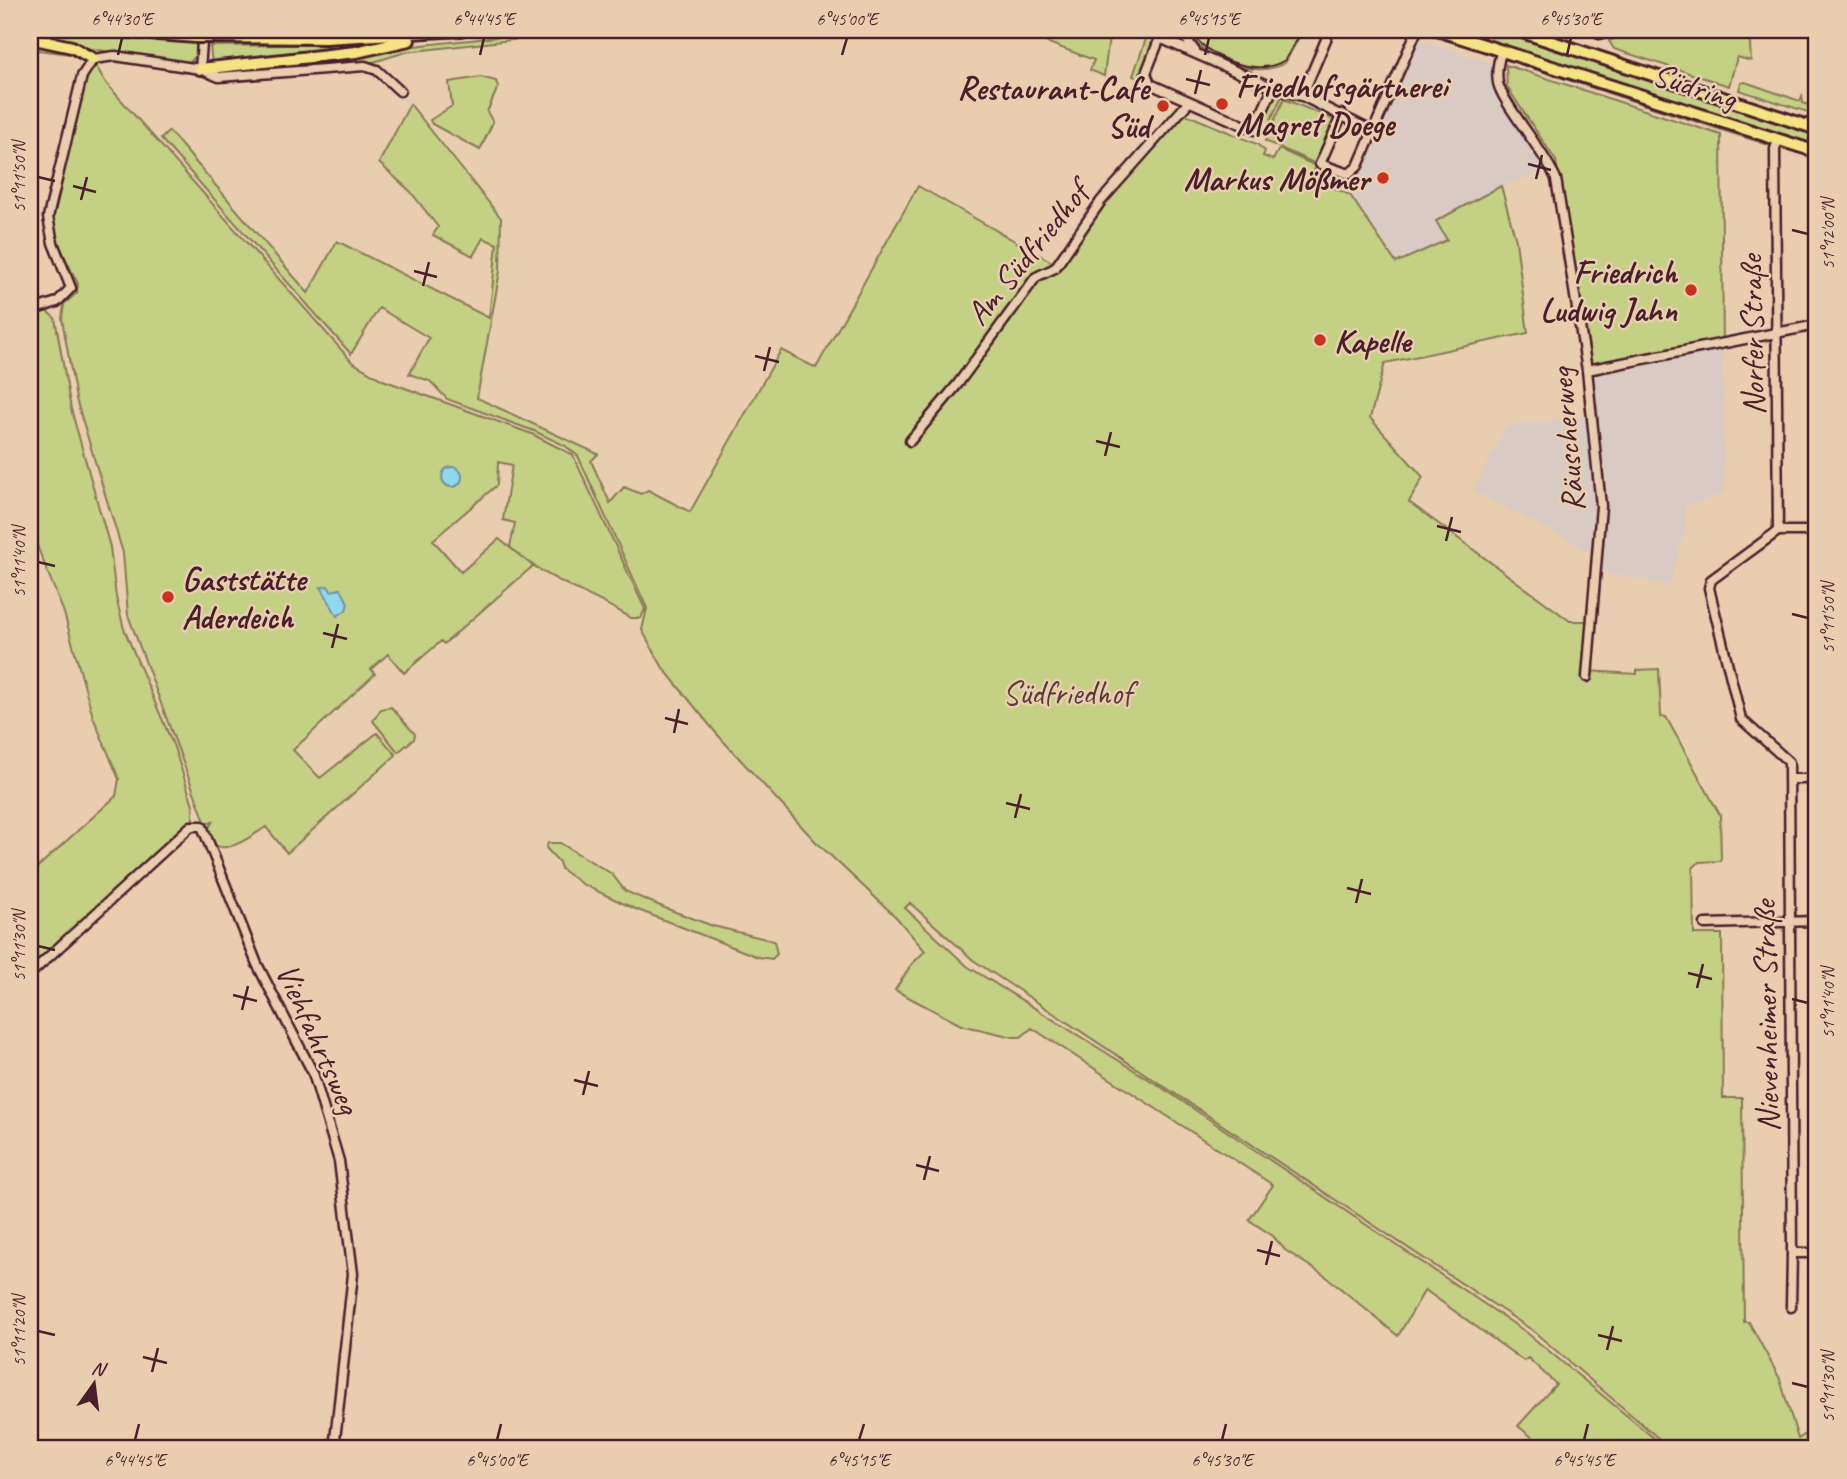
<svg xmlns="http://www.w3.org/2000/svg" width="1847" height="1479" font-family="Caveat,sans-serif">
<rect width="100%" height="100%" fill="#e8ceaf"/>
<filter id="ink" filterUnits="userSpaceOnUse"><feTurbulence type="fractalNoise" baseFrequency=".0143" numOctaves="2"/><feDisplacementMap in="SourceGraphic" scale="14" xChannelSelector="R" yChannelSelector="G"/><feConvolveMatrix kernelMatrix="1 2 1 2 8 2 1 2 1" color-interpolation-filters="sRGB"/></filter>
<g filter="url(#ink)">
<path fill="#d9cbc4" d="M 1418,39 L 1492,63 L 1492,78 L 1498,96 L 1541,155 L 1548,171 L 1501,186 L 1437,221 L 1448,240 L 1396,264 L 1350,195 Z
M 1723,347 L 1724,494 L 1685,507 L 1685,532 L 1669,586 L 1602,572 L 1594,553 L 1473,491 L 1506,426 L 1588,416 L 1594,372 Z"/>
<path fill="#c4d083" stroke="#877857" stroke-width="2" d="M 30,30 L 72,30 L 196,40 L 196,56 L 191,61 L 184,62 L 91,49 L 71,54 L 30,49 Z
M 563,30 L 600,30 L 406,52 L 370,63 L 214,73 L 355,56 L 386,49 Z
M 1014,30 L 1080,30 L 1098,36 L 1099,30 L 1110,30 L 1104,76 L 1090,70 L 1094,60 Z
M 1149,30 L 1157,30 L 1140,79 L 1133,76 Z
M 1185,30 L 1303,30 L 1285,63 C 1254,81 1201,57 1185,30 Z
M 1456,30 L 1494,30 L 1817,135 L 1817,144 L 1777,134 Z
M 1634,30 L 1749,30 L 1751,61 L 1737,57 L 1729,86 L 1614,49 L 1609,41 Z
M 1550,34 L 1727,92 L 1548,36 Z
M 376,44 L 212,64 L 210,46 Z
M 1504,59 L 1769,145 L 1734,134 Z
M 1506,65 L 1721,135 L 1723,343 L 1592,365 L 1556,161 L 1507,87 Z
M 96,66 L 106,83 L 352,362 L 383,380 L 532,434 L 573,455 L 645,609 L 641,618 L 631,618 C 592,594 543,579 510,547 L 515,523 L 503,520 L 512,465 L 498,462 L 497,485 L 433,540 L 461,572 L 499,539 L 533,566 L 444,644 L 441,641 L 404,673 L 388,654 L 371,669 L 375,674 L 293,750 L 320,778 L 377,733 L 396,755 L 287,853 L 266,827 C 248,838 218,863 206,833 L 213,821 L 206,824 L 128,615 L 123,553 L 76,399 L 62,319 L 64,304 L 77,293 L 78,284 L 54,234 L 52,213 L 87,73 Z
M 481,77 L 496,81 L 498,87 L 487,112 L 493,122 L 480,150 L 432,124 L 430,120 L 452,106 L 449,82 Z
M 1745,82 L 1800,101 L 1802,96 L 1803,103 L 1817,108 L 1817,115 L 1739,90 L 1741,83 Z
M 1276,94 L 1282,96 L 1265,132 L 1260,122 Z
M 1284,99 L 1335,120 L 1316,164 L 1265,141 Z
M 410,104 L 501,218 L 500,271 L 477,398 L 598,454 L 591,461 L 610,503 L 624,487 L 641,494 L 648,490 L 690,512 L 781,350 L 816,368 L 918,186 L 1059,266 L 1101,206 L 1183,113 L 1257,144 L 1265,151 L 1263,156 L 1273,160 L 1279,149 L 1316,166 L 1311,178 L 1350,195 L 1396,263 L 1447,240 L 1436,221 L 1501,186 L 1516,241 L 1528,333 L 1385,363 L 1370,418 L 1423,477 L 1409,502 L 1570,621 L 1589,621 L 1586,671 L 1637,674 L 1637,670 L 1659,669 L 1661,717 L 1666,717 L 1720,815 L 1721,861 L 1699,862 L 1693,868 L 1694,934 L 1722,934 L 1723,1098 L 1742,1098 L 1744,1322 L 1749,1322 L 1780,1379 L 1798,1439 L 1817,1426 L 1817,1448 L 1671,1449 L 1532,1330 L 973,960 L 910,903 L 905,908 L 967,966 L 1158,1085 L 1526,1332 L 1667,1449 L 1546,1449 L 1518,1426 L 1556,1384 L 1528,1358 L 1524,1361 L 1425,1290 L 1398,1336 L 1328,1278 L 1285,1250 L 1273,1236 L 1249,1220 L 1273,1185 L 1032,1028 L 1021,1037 L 1013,1037 L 961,1025 L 895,990 L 911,965 L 925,951 L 896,917 L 814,840 L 716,733 L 663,668 L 642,630 L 647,608 L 578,456 L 564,445 L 534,431 L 447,399 L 430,381 L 409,374 L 429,338 L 379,308 L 351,354 L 161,139 L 169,131 L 308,293 L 337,241 L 489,318 L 497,244 L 483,238 L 473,256 L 433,235 L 438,227 L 410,191 L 379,163 Z
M 45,310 L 55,318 L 71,409 L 110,547 L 116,597 L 124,629 L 174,747 L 193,805 L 193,821 L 30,970 L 30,874 L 116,796 L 119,779 L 93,717 L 64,613 L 30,528 L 30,315 Z
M 391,707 L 415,734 L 414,739 L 398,752 L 373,721 L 381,709 Z
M 548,843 L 560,843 L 612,874 L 625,891 L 665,908 L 713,926 L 774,941 L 777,954 L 772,959 L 758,957 L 633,908 L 582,884 L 561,869 L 559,862 L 546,848 Z"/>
<path fill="#8ed9ee" stroke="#738fa0" stroke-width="2" d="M442 477a10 10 0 1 1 20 0a10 10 0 1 1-20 0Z
M 328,586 L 331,591 L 341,589 L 348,603 L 346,610 L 337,616 L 321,587 Z"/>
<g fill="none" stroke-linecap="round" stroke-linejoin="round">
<g stroke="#4a1f2b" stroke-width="13">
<path id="minor" d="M 1163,30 L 1146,73 L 1150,84 L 1254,130 L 1273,88
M 1180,30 L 1195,51
M 1600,34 L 1611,30
M 1160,38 L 1278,90 L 1302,96 L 1374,132
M 1502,50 C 1498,61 1496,71 1498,83 C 1502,103 1545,152 1556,179 L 1587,370 L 1601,506 L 1587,677
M 200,69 L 203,30
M 1302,96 L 1330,30
M 1342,114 L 1320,164 L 1349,174 L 1358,166 L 1417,30
M 1778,140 L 1775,149 L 1778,531
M 30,311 L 57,302 L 71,288 L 53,243 L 48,217 L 82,76 L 93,59 L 115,56 L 200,69 L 219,77 L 365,66 L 377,70 L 400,91
M 1587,370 L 1817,325
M 910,441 L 957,385 L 1036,277 L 1055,268 L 1101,201 L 1189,102
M 1789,779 L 1817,779
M 1705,924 L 1817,921
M 30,974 L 191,826 L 202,826 L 257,964 L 313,1073 L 339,1161 L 353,1274 L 334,1449
M 1792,1253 L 1789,762 L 1741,719 L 1709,588 L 1711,580 L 1778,531 L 1817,531
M 1791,1307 L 1792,1253 L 1817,1253"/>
</g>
<g stroke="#4a1f2b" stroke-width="16">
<path id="major" d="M 108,30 L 196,37
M 1437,30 L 1817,152
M 1516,30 L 1817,129
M 208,37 L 325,38 L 461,30
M 30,38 L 72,47 L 93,59
M 200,69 L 356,52 L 409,40"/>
</g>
<use href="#minor" stroke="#e8ceaf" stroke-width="8"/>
<use href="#major" stroke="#f4e382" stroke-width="10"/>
<path stroke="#4a1f2b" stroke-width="2" d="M 192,30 L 276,33 L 347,30
M 1189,30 C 1206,57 1256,79 1285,60 L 1302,30"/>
<g stroke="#4a1f2b" stroke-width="16" stroke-linecap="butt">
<path id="major-bridge" d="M 196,37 L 208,37"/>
</g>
<use href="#major-bridge" stroke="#f4e382" stroke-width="10"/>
</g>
</g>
<path fill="none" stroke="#4a1f2b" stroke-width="2.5" d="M 118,55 L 122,38M 480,55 L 484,38M 842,55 L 847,38M 1205,55 L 1209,38M 1567,55 L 1571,38M 1186,79 L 1210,85M 1195,94 L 1201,70M 1528,164 L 1551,170M 38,177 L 55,181M 1536,179 L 1542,155M 73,186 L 96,192M 81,200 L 87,177M 1792,230 L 1808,234M 414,271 L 437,277M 423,286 L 429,262M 755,356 L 779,362M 764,371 L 770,347M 1096,441 L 1120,447M 1105,456 L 1111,432M 1437,526 L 1461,532M 1446,541 L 1452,517M 38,562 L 55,566M 1792,614 L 1808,618M 323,633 L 347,639M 332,648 L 338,624M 665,718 L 688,724M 674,733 L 679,709M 1006,803 L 1030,809M 1015,818 L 1021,794M 1347,888 L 1371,894M 1356,903 L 1362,879M 38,946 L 55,950M 1688,973 L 1712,979M 1697,988 L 1703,964M 233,995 L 257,1001M 1792,999 L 1808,1003M 242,1010 L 248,986M 574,1080 L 598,1086M 583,1095 L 589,1071M 916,1165 L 939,1171M 924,1180 L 930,1156M 1257,1250 L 1280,1256M 1266,1265 L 1272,1241M 38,1331 L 55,1335M 1598,1335 L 1622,1341M 1607,1350 L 1613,1326M 143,1357 L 167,1363M 152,1372 L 158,1348M 1792,1383 L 1808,1387M 135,1440 L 139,1424M 497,1440 L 501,1424M 859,1440 L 864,1424M 1222,1440 L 1226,1424M 1584,1440 L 1588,1424"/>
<g fill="#c8321e" stroke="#e8ceaf" stroke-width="2.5">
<circle cx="1222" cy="104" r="7"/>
<circle cx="1163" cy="106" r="7"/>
<circle cx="1383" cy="178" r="7"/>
<circle cx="1691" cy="290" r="7"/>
<circle cx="1320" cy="340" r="7"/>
<circle cx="168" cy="597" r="7"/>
</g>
<g text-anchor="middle" stroke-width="5" stroke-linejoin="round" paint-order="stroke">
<g font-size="33" font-weight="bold" fill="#4a1f2b" stroke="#e8ceaf" text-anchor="start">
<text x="1236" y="97">Friedhofsgärtnerei<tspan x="1236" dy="38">Magret Doege</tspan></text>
<text x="1149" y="99" text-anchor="end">Restaurant-Cafe<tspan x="1149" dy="38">Süd</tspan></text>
<text x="1369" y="190" text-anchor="end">Markus Mößmer</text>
<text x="1677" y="283" text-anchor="end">Friedrich<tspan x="1677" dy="38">Ludwig Jahn</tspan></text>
<text x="1334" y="352">Kapelle</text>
<text x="182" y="590">Gaststätte<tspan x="182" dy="38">Aderdeich</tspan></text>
</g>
<g font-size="33" fill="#4a1f2b" stroke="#e8ceaf">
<text transform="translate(1695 85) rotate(18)" y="12">Südring</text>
<text transform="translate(1026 253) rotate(-51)" y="12">Am Südfriedhof</text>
<text transform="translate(1751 335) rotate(-91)" y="12">Norfer Straße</text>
<text transform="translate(1566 440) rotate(-95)" y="12">Räuscherweg</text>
<text transform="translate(1765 1016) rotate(-91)" y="12">Nievenheimer Straße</text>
<text transform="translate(319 1038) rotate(66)" y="12">Viehfahrtsweg</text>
</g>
<g font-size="33" fill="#5c3a38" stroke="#e8ceaf">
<text x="1067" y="704">Südfriedhof</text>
</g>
</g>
<rect width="1847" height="1479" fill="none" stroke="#e8ceaf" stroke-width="77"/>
<g transform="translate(94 1384) rotate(14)" stroke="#e8ceaf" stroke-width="5" paint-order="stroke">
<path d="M0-5L12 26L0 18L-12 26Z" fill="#4a1f2b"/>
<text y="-10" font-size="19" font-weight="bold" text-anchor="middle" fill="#4a1f2b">N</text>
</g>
<rect x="38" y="38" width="1770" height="1402" fill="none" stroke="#4a1f2b" stroke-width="2.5"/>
<g font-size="18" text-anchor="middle" fill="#4a1f2b">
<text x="122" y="25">6°44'30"E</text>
<text x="484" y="25">6°44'45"E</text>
<text x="847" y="25">6°45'00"E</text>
<text x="1209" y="25">6°45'15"E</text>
<text x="1571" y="25">6°45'30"E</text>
<text transform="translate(19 177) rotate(-90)" y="6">51°11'50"N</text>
<text transform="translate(1828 234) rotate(-90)" y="6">51°12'00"N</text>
<text transform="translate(19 562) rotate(-90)" y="6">51°11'40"N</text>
<text transform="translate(1828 618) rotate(-90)" y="6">51°11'50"N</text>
<text transform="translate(19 946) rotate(-90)" y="6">51°11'30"N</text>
<text transform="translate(1828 1003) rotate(-90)" y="6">51°11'40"N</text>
<text transform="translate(19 1331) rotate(-90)" y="6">51°11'20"N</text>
<text transform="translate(1828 1387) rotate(-90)" y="6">51°11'30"N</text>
<text x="135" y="1466">6°44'45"E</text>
<text x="497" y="1466">6°45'00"E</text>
<text x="859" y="1466">6°45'15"E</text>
<text x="1222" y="1466">6°45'30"E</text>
<text x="1584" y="1466">6°45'45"E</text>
</g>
</svg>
